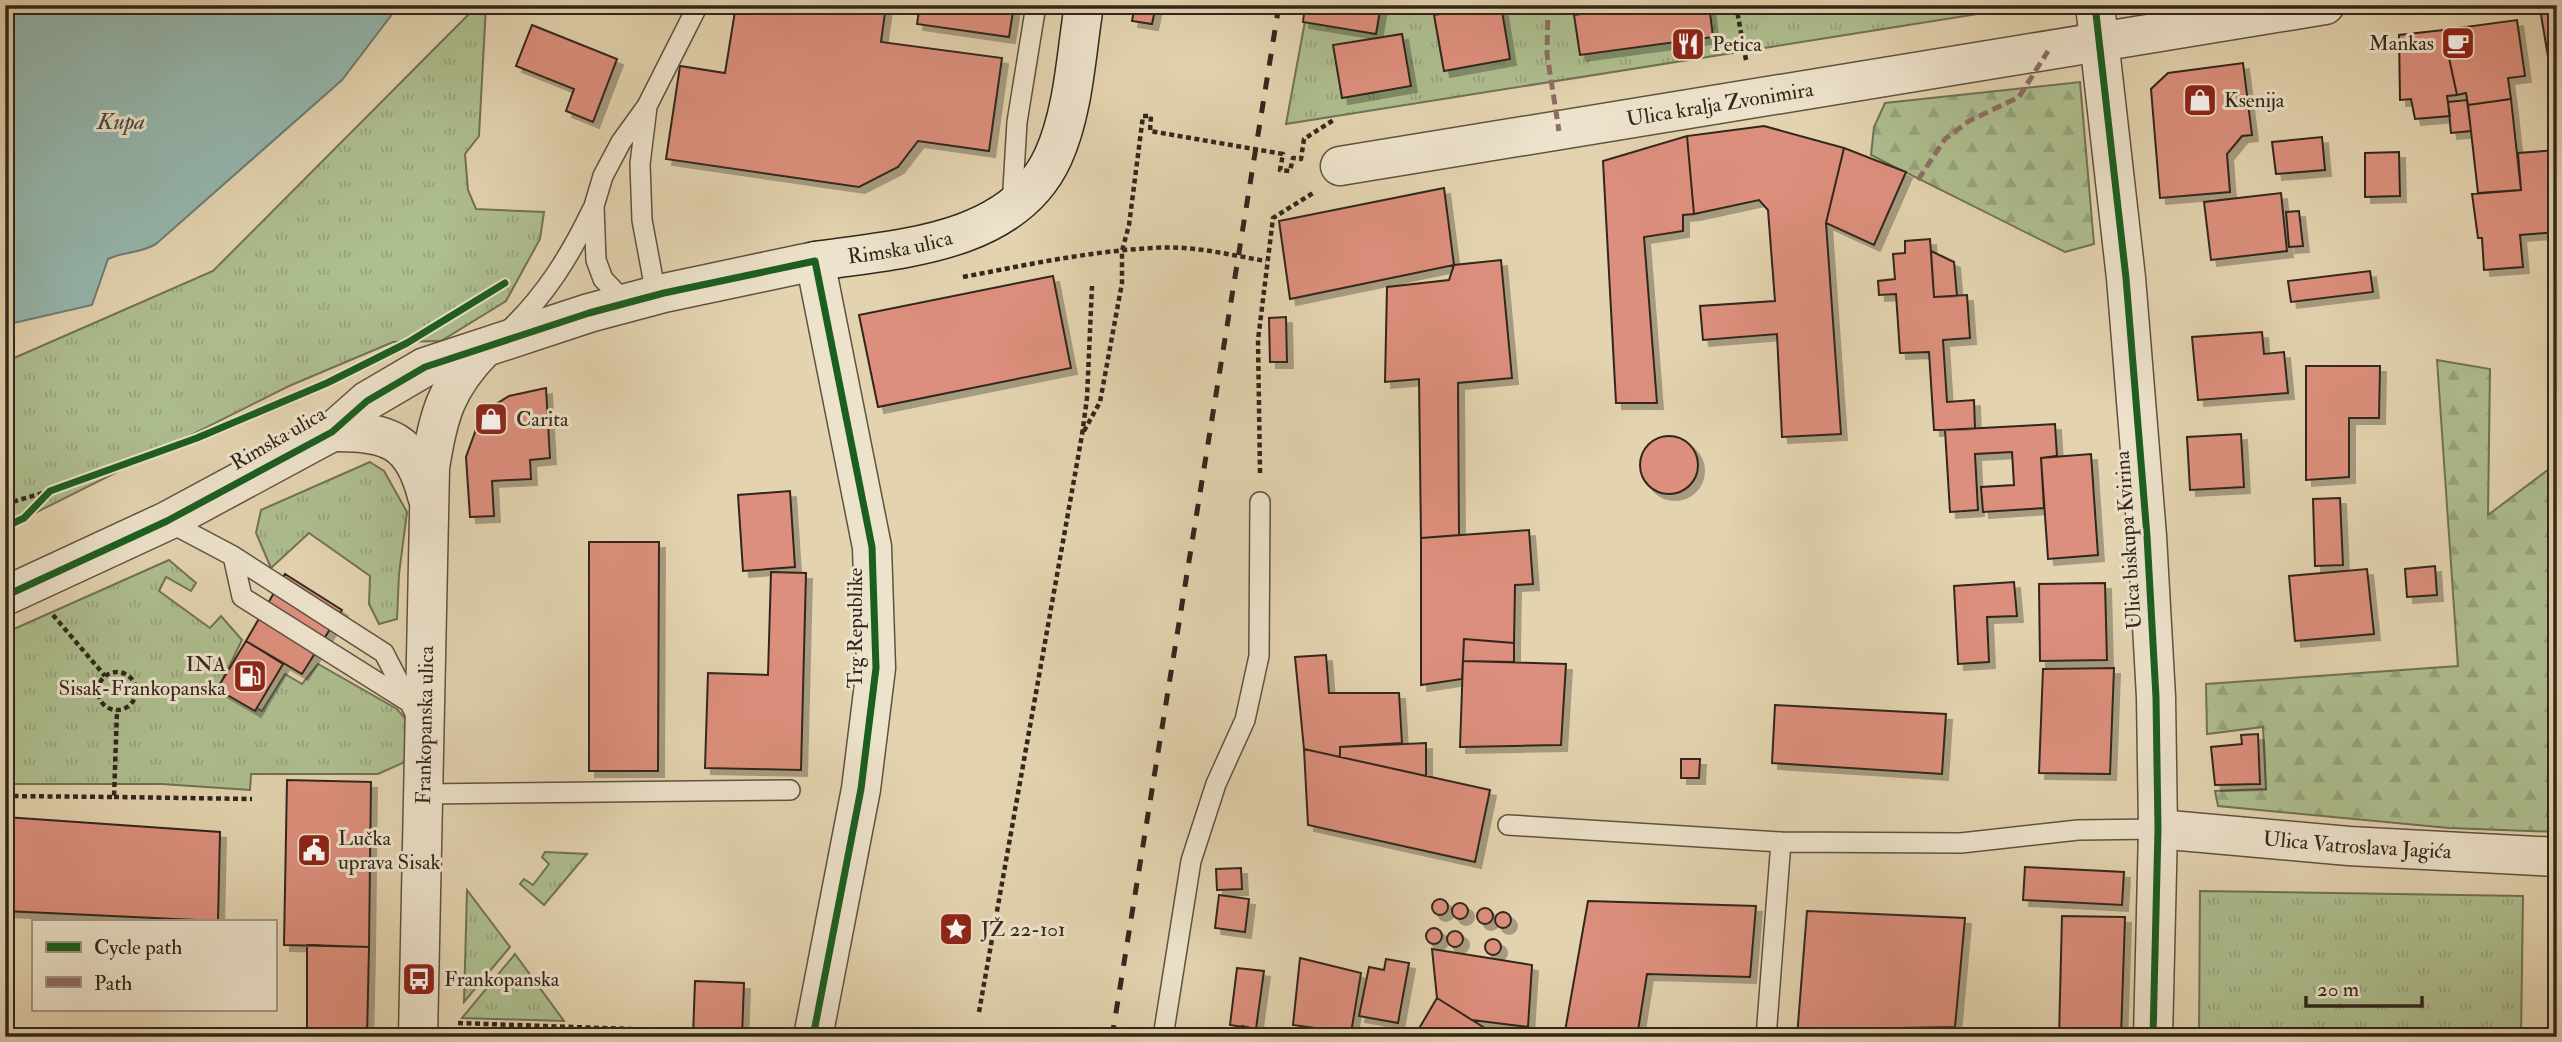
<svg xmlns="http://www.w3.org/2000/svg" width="2562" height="1042" font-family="'IM FELL Double Pica',serif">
<defs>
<pattern id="grass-tufts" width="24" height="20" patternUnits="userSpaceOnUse" patternTransform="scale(1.75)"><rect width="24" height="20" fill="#aebe8f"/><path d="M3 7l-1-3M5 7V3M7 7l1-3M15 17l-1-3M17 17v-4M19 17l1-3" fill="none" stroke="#96a37b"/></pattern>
<pattern id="forest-firs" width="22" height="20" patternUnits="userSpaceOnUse" patternTransform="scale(1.75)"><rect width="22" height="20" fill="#aebe8f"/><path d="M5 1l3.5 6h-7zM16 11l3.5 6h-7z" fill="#96a37b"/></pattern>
<filter id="shadow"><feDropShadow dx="6" dy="6" stdDeviation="0" flood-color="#0004"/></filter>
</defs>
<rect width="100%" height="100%" fill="#e3d3af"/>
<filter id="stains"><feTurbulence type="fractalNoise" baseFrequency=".00286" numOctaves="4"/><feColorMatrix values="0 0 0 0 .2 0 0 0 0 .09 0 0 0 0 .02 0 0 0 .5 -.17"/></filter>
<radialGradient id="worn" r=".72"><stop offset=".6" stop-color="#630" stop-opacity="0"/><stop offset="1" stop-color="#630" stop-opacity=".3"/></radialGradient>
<path fill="url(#grass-tufts)" stroke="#707256" stroke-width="2" d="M 478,5 L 486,5 L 479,136 L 465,154 L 468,190 L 476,209 L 544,212 L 540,239 L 506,301 L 441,341 L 393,342 L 289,386 L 5,528 L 5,362 L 213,271 Z
M 1308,5 L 2034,5 L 1286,124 Z
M 370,462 L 384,471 L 407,512 L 399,574 L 397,619 L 379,624 L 369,604 L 370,576 L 309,533 L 271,568 L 256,533 L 261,510 Z
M 169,560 L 196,583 L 191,591 L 166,577 L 159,591 L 210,628 L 221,616 L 242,640 L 218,689 L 262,711 L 285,674 L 302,684 L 318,664 L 397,709 L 418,733 L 416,757 L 378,774 L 251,774 L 250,790 L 162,784 L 5,784 L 5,633 Z
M 545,852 L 587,854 L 544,905 L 520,884 L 524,879 L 533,885 L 549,864 L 542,857 Z
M 467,890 L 510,947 L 464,1002 Z
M 2200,891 L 2523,896 L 2521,1037 L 2199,1037 Z
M 515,954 L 564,1021 L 462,1018 Z"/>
<path fill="url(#forest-firs)" stroke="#707256" stroke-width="2" d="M 2080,82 L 2094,244 L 2065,252 L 1871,155 L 1874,127 L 1885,103 Z
M 2437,360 L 2490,369 L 2488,515 L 2557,463 L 2557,832 L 2449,828 L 2218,806 L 2215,791 L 2266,789 L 2263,727 L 2207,734 L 2206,684 L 2458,666 Z"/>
<path fill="#95b7ae" stroke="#6d7d74" stroke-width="2" d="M 5,5 L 399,5 L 342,80 L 156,244 C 136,255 128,250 108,259 L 92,305 L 5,325 Z"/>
<path fill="#dd8f7d" stroke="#31271c" stroke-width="2" filter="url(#shadow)" d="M 736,5 L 886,5 L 881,42 L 1002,58 L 989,151 L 918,141 L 898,167 L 859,187 L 666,159 L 680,66 L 725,73 Z
M 920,5 L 1014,5 L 1009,37 L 917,24 Z
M 1135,5 L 1156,5 L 1152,24 L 1132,21 Z
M 1305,5 L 1381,5 L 1376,34 L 1303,22 Z
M 1332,5 L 1351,5 L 1350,12 L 1331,9 Z
M 1491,5 L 1501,5 L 1510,59 L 1444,71 L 1434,15 Z
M 1644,5 L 1709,5 L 1713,37 L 1580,55 L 1574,15 Z
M 2557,6 L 2557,79 L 2552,80 L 2540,9 Z
M 2517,20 L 2525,76 L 2508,78 L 2511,99 L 2468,105 L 2466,93 L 2457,95 L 2443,30 Z
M 532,25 L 617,59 L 593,122 L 566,111 L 574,89 L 516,66 Z
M 2443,30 L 2457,95 L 2447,96 L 2450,116 L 2415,119 L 2411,99 L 2400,100 L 2399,35 Z
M 1402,34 L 1411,86 L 1342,98 L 1333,45 Z
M 2243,63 L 2252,135 L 2242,136 L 2227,154 L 2230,192 L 2160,198 L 2151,89 L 2168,73 Z
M 2511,99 L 2521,190 L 2478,193 L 2468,105 Z
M 2467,100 L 2471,131 L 2451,133 L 2448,102 Z
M 1764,126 L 1844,148 L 1826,223 L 1841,434 L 1782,437 L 1777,334 L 1703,340 L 1700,306 L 1775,301 L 1768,210 L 1759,200 L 1694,214 L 1687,136 Z
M 1687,136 L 1694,214 L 1683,215 L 1683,231 L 1644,237 L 1657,403 L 1616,403 L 1603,161 Z
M 2322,137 L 2325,170 L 2276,174 L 2272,142 Z
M 1844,148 L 1906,172 L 1874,245 L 1826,223 Z
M 2557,150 L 2557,232 L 2520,235 L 2523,267 L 2484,270 L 2482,238 L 2478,238 L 2472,194 L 2521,190 L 2518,153 Z
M 2399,152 L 2400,196 L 2365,197 L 2365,153 Z
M 1444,188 L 1454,265 L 1290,299 L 1279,221 Z
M 2281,193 L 2287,251 L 2211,260 L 2204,202 Z
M 2299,211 L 2303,246 L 2289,247 L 2286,212 Z
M 1930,239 L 1934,297 L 1967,295 L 1970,338 L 1943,340 L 1947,402 L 1974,400 L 1975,429 L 1934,430 L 1929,352 L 1900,353 L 1896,294 L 1879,295 L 1878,281 L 1895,279 L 1893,254 L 1905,253 L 1905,241 Z
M 1931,251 L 1954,262 L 1957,296 L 1934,297 Z
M 1501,260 L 1512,378 L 1458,383 L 1459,535 L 1421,538 L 1419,379 L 1385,382 L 1387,287 L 1449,280 L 1454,265 Z
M 2370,271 L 2373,292 L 2291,302 L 2288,281 Z
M 1053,276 L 1071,368 L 878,407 L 859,315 Z
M 1286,317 L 1287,362 L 1270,362 L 1269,318 Z
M 2262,332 L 2264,354 L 2284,352 L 2288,393 L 2198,400 L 2192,337 Z
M 2306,366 L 2380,366 L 2379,418 L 2349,418 L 2349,477 L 2306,480 Z
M 546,388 L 550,458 L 530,460 L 531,479 L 492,481 L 494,516 L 470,517 L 466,457 L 482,413 L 509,396 Z
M 2055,424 L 2057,456 L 2041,458 L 2044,508 L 1983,512 L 1981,487 L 2014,485 L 2012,452 L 1975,454 L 1978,510 L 1950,512 L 1945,430 Z
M 2241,434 L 2244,487 L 2190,490 L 2187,437 Z
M1640 465a29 29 0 1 1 58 0a29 29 0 1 1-58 0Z
M 2091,454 L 2098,555 L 2048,559 L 2041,458 Z
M 790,491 L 795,567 L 743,571 L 738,495 Z
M 2340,498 L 2343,565 L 2315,566 L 2313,499 Z
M 1529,530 L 1533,584 L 1515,585 L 1514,643 L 1464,639 L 1462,679 L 1421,685 L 1421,538 Z
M 589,542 L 659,542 L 658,771 L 589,771 Z
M 2435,566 L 2437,595 L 2407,597 L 2405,569 Z
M 2367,569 L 2374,634 L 2295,641 L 2289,576 Z
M 771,572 L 806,573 L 801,770 L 705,768 L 708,673 L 768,675 Z
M 285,574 L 342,610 L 302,674 L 246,641 Z
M 2014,582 L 2017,616 L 1987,617 L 1989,662 L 1958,664 L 1954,586 Z
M 2105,583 L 2107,660 L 2040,661 L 2039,584 Z
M 1464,639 L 1514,643 L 1514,662 L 1463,661 Z
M 246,641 L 283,664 L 255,711 L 217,689 Z
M 1326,655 L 1329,693 L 1399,693 L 1402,743 L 1340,747 L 1340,757 L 1304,749 L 1295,657 Z
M 1463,661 L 1566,664 L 1561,745 L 1460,747 Z
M 2114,668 L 2110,774 L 2039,773 L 2043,669 Z
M 1775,705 L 1946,714 L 1942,774 L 1772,763 Z
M 2258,734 L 2260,784 L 2215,785 L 2211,747 L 2242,744 L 2241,735 Z
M 1426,743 L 1426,776 L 1340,757 L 1340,747 Z
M 1304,749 L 1490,790 L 1475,862 L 1308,825 Z
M 1681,759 L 1700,759 L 1699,778 L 1681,778 Z
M 287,780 L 371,782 L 369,947 L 284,945 Z
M 5,817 L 220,832 L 218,921 L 5,911 Z
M 2025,867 L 2124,872 L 2122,905 L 2023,900 Z
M 1241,868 L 1242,889 L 1217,890 L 1216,869 Z
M 1219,895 L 1249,899 L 1245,932 L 1215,928 Z
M1432 907a8 8 0 1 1 16 0a8 8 0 1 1-16 0Z
M 1588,901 L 1756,906 L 1750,977 L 1647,974 L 1637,1037 L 1564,1037 Z
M1452 911a8 8 0 1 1 16 0a8 8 0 1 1-16 0Z
M1477 916a8 8 0 1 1 16 0a8 8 0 1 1-16 0Z
M 1807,911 L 1965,918 L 1955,1027 L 1898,1028 L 1898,1037 L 1797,1037 Z
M1495 920a8 8 0 1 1 16 0a8 8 0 1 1-16 0Z
M 2062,916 L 2125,917 L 2121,1037 L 2059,1037 Z
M1426 936a8 8 0 1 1 16 0a8 8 0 1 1-16 0Z
M1447 939a8 8 0 1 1 16 0a8 8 0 1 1-16 0Z
M1485 947a8 8 0 1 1 16 0a8 8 0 1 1-16 0Z
M 307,945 L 369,947 L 367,1037 L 307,1037 Z
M 1432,949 L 1532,965 L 1528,1027 L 1472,1020 L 1437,998 Z
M 1300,958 L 1361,973 L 1351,1033 L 1293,1025 Z
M 1386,959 L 1409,963 L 1398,1023 L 1359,1016 L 1369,967 L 1384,970 Z
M 1237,968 L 1264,971 L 1256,1029 L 1230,1025 Z
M 695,981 L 744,983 L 742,1037 L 693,1037 Z
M 1437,998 L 1472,1020 L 1499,1037 L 1414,1037 Z
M 1242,1026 L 1269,1032 L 1268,1037 L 1239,1037 Z
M 476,1034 L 535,1036 L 475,1037 Z"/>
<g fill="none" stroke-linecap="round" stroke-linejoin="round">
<g stroke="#5e5241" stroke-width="22">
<path id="lane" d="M 647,107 L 640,164 L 642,220 L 656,295
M 1012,206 L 1017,122 L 1036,5
M 626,303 L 603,279 L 596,260 L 594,206 L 603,176 L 621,142 L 647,106 L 698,5
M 508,331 C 545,296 570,256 592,210
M 167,521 L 233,556 L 384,653 L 417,717
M 233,556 L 242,597 L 409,702
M 423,794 L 790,790
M 1508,825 L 1781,842 L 1961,843 L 2078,830 L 2158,829
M 1163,1037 L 1191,861 L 1216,784 L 1245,720 L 1259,656 L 1260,502
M 1766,1037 L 1781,842"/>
</g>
<g stroke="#5e5241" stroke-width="41">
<g id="street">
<path d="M 2095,5 L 2126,278 L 2147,536 L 2156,697 L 2158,829 L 2153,1037"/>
<path id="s1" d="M 1340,166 L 2325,5"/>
<path d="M 332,432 C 388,431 413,440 427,496"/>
<path d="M 5,596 L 167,521 L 332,432 L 367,401 L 425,367 L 589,313 L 664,293 L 815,261 L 872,547 L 876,668 L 861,789 L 813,1037"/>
<path id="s2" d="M 2158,829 L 2349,846 L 2557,857"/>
<path id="s3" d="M 418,1037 L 430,468 C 438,415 446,387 484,348"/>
</g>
</g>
<g stroke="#31271c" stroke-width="41">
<g id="secondary">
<path id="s4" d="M 815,261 C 899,249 1013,244 1053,157 C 1074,111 1076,54 1084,5"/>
</g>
</g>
<path stroke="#31271c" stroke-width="4.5" stroke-dasharray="5 3.5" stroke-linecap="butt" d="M 1736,5 L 1746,60
M 963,277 C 1026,265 1090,251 1154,248 C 1193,245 1229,255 1266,261
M 1084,431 L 1100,402 L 1122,283 L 1122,251 L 1129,225 L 1143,116 L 1151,116 L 1150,131 L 1283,154 L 1280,170 L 1290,171 L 1293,158 L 1301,159 L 1304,139 L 1335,119
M 1260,473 L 1258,340 L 1273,218 L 1313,193
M 5,504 L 50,491
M 53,615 L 105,676
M98 691a19 19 0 1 1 38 0a19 19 0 1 1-38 0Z
M 5,796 L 114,797 L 117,710
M 114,797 L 252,799
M 979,1012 L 1082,435 L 1087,398 L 1092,286
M 458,1023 L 631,1029 L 636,1037"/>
<use href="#lane" stroke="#ede2cb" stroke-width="19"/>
<use href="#street" stroke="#ede2cb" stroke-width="38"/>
<use href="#secondary" stroke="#ede2cb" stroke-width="38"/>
<path stroke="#31271c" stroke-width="5" stroke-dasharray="12 12" stroke-linecap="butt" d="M 1112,1037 L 1279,5"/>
<path stroke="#8d6e63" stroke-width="5" stroke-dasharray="10 5" stroke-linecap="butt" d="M 1548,5 L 1547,54 L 1559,131
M 1918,180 L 1945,139 L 1969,121 L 2019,97 L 2048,51"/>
<g stroke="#ede2cb" stroke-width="11">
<path id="cycleway" d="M 2095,5 L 2126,278 L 2147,536 L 2156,697 L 2158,829 L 2153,1037
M 5,527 L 24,518 L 50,491 L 197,438 L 327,383 L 407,343 L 505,283
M 5,596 L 167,521 L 332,432 L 367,401 L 425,367 L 589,313 L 664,293 L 815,261 L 872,547 L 876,668 L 861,789 L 813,1037"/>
</g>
<use href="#cycleway" stroke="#1b5e20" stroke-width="7"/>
</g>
<defs>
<g id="cafe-square" transform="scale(1.75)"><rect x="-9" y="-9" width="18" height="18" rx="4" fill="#8f2418" stroke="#ede2cb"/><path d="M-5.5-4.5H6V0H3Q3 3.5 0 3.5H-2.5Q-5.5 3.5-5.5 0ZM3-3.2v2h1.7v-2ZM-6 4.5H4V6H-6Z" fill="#fff"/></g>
<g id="restaurant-square" transform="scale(1.75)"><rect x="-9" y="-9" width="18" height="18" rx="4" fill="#8f2418" stroke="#ede2cb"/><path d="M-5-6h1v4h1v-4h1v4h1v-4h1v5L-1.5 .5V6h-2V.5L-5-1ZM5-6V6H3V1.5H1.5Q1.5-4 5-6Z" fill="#fff"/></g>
<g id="shop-square" transform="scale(1.75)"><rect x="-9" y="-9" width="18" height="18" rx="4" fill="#8f2418" stroke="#ede2cb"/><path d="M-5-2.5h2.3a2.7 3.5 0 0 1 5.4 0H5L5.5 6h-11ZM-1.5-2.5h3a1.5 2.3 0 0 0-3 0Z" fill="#fff"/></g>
<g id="fuel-square" transform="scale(1.75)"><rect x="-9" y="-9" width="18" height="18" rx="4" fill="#8f2418" stroke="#ede2cb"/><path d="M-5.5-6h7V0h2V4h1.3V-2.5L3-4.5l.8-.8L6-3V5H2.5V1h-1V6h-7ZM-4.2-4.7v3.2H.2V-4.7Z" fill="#fff"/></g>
<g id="civic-square" transform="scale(1.75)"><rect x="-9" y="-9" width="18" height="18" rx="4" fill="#8f2418" stroke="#ede2cb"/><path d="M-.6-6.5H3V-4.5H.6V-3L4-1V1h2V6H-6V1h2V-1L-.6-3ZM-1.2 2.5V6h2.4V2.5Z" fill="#fff"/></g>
<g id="sight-square" transform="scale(1.75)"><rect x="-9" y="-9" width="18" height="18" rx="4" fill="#8f2418" stroke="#ede2cb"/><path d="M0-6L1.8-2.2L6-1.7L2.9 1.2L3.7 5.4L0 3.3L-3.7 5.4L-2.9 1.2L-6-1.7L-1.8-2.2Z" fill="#fff"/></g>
<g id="bus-square" transform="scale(1.75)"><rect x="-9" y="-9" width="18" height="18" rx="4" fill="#8f2418" stroke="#ede2cb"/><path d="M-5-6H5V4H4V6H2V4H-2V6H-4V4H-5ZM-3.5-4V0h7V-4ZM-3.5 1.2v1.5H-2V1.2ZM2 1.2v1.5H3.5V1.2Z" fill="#fff"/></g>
</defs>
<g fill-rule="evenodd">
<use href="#cafe-square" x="2458" y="43"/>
<use href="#restaurant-square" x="1688" y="44"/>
<use href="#shop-square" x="2200" y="100"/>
<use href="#shop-square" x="491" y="419"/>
<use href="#fuel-square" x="250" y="676"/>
<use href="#civic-square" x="314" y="850"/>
<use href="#sight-square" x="956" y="929"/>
<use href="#bus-square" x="419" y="979"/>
</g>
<g text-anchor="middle" stroke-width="6" stroke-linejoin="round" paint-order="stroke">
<g font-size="21" fill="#31271c" stroke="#ede2cb" text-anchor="start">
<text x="2434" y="50" text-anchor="end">Mankas</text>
<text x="1712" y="51">Petica</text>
<text x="2224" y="107">Ksenija</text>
<text x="516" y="426">Carita</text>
<text x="226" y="671" text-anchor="end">INA<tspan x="226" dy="24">Sisak-Frankopanska</tspan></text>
<text x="338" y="845">Lučka<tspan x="338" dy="24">uprava Sisak</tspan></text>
<text x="981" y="936">JŽ 22-101</text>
<text x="444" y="986">Frankopanska</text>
</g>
<g font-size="21" fill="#31271c" stroke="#ede2cb">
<text dy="7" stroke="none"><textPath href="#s1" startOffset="385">Ulica kralja Zvonimira</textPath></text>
<text dy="7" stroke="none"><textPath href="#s4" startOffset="86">Rimska ulica</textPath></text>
<text transform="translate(278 438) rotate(-30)" y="7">Rimska ulica</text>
<text transform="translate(2128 540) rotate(-94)" y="7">Ulica biskupa Kvirina</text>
<text transform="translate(855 628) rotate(-90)" y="7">Trg Republike</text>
<text dy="7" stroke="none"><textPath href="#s3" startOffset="312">Frankopanska ulica</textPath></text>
<text dy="7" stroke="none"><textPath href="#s2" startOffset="200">Ulica Vatroslava Jagića</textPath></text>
</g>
<g font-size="23" font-style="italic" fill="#4a4b40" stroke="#ede2cb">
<text x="121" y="129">Kupa</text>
</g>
</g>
<rect width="2562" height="1042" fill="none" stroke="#e3d3af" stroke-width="28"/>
<rect x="7" y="7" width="2548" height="1028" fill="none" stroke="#31271c" stroke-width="3.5"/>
<rect x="14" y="14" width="2534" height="1014" fill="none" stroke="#31271c" stroke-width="2"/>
<rect x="32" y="920" width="245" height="91" fill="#ede2cb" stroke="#a29785" stroke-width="2"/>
<rect x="46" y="942" width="35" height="10" fill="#1b5e20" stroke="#a29785" stroke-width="2"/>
<text x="94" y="954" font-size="21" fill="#31271c">Cycle path</text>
<rect x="46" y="977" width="35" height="10" fill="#8d6e63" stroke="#a29785" stroke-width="2"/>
<text x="94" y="990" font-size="21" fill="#31271c">Path</text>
<path d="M2306 996v10h116v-10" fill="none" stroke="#31271c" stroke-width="3.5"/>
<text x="2317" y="996" font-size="21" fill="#31271c" stroke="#ede2cb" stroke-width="5" paint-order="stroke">20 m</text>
<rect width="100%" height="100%" filter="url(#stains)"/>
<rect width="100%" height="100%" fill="url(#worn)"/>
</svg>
